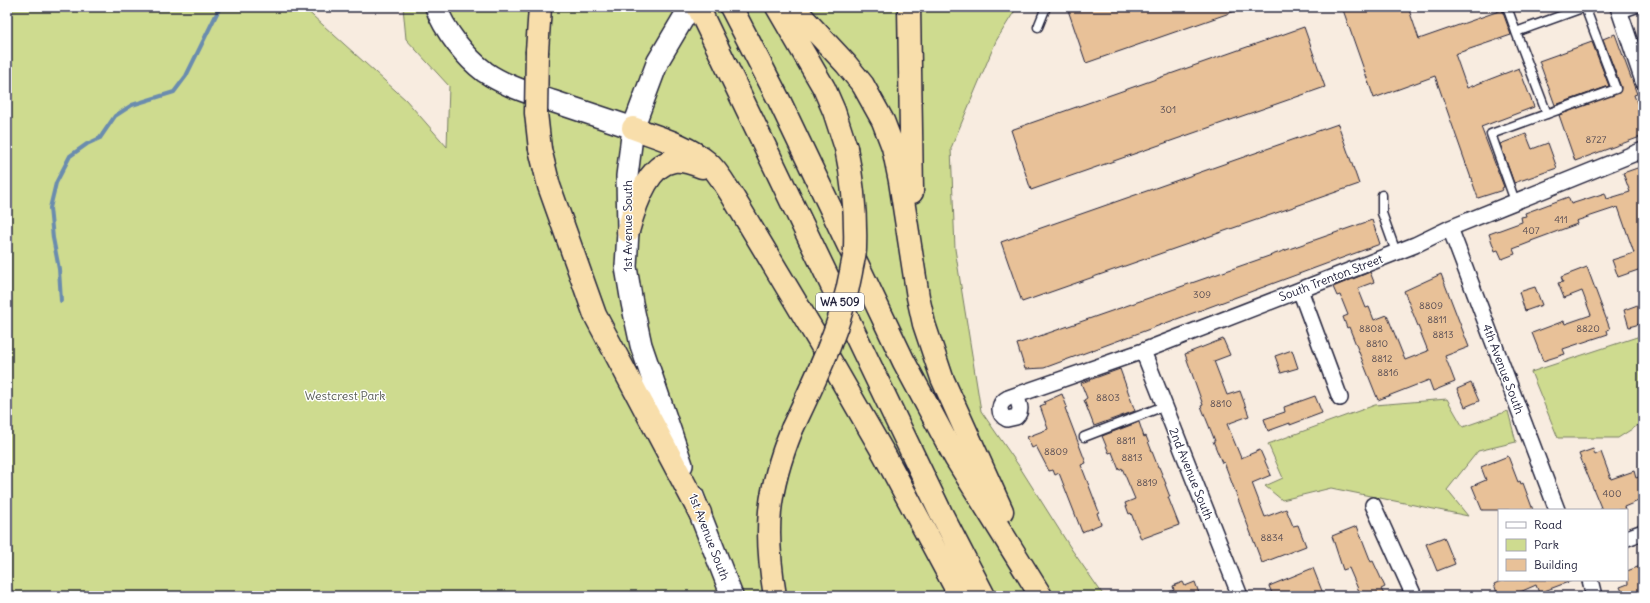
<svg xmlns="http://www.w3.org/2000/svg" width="1650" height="603" font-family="Delius,sans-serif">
<rect width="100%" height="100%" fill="#f8ece0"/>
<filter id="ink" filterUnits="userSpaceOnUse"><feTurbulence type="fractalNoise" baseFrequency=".025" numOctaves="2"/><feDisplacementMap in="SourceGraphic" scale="8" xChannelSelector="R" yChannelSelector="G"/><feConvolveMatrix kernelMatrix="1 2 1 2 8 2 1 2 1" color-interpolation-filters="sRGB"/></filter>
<g filter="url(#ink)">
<path fill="#cedb8f" stroke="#787e65" d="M 7,7 L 303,7 L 406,100 L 447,147 L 449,86 L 406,39 L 403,7 L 1017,7 L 996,41 L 951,148 L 955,249 L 981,411 L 1019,466 L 1072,550 L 1104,596 L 7,596 Z
M 1643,335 L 1643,422 L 1618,438 L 1558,438 L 1531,372 Z
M 1447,399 L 1463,427 L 1508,411 L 1516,442 L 1478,451 L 1447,490 L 1468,516 L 1331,488 L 1282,500 L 1265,486 L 1283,478 L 1268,444 L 1375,405 Z"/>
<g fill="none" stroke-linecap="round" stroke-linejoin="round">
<path stroke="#6b8cae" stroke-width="4" d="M 61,301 L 59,269 L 53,238 L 50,208 L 56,183 L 70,156 L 87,144 L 100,138 L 115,116 L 132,105 L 174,92 L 186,76 L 220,7"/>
</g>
<path fill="#e8c198" stroke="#22223b" d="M 1067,7 L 1240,7 L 1241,9 L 1086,63 Z
M 1342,7 L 1408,7 L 1419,39 L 1502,10 L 1511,35 L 1455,54 L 1467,88 L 1519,68 L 1534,107 L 1481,127 L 1504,187 L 1502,188 L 1503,190 L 1478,198 L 1435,76 L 1374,98 Z
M 1304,27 L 1325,87 L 1031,190 L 1011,130 Z
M 1615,34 L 1637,94 L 1634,95 L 1643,119 L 1643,136 L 1575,161 L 1559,115 L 1620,92 L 1621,87 L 1603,39 Z
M 1592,42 L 1609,86 L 1555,105 L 1539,61 Z
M 1338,124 L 1359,184 L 1022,302 L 1001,242 Z
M 1526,134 L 1532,149 L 1548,143 L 1557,168 L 1514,183 L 1500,144 Z
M 1643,166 L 1643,272 L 1642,272 L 1641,269 L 1618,277 L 1617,274 L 1612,260 L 1634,253 L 1618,207 L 1576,221 L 1577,224 L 1531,241 L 1531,242 L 1513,249 L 1515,254 L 1502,259 L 1498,250 L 1495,251 L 1489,234 L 1522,222 L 1521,217 L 1526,216 L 1525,213 L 1568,197 L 1571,204 L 1605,193 L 1607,199 L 1630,192 L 1623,173 Z
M 1372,220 L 1380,244 L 1044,368 L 1025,369 L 1017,344 Z
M 1587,267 L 1610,329 L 1607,330 L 1608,334 L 1563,349 L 1565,354 L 1543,361 L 1532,333 L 1564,321 L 1565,324 L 1591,315 L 1582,291 L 1564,298 L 1558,283 L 1563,282 L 1561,277 Z
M 1370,272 L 1374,282 L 1358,288 L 1366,308 L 1369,307 L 1374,320 L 1387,315 L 1405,360 L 1428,351 L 1404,291 L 1441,274 L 1469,347 L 1445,356 L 1455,382 L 1433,391 L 1429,380 L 1378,400 L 1349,327 L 1347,328 L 1343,317 L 1348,315 L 1340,295 L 1337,296 L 1333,287 Z
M 1535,287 L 1542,305 L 1525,311 L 1519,292 Z
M 1643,303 L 1643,323 L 1629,327 L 1624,310 Z
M 1223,339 L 1230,355 L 1214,361 L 1227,395 L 1240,391 L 1249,416 L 1227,424 L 1241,458 L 1260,450 L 1271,475 L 1252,483 L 1265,517 L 1286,509 L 1293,526 L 1298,525 L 1306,546 L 1262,563 L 1224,462 L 1222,463 L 1213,441 L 1215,441 L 1201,406 L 1203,405 L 1185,354 Z
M 1292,350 L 1298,368 L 1281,373 L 1275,356 Z
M 1120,369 L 1135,411 L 1094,426 L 1084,400 L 1087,398 L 1081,383 Z
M 1471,383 L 1479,401 L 1465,407 L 1457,389 Z
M 1062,394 L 1067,407 L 1065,408 L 1086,463 L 1081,465 L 1099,512 L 1097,513 L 1101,524 L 1082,532 L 1059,473 L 1055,475 L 1053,470 L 1049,471 L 1036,446 L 1032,448 L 1027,437 L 1048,429 L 1040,406 L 1045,404 L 1044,402 Z
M 1315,396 L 1322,413 L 1290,425 L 1290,423 L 1268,431 L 1264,419 L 1285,412 L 1284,407 Z
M 1139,422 L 1144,437 L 1146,436 L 1158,467 L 1159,467 L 1166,484 L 1165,484 L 1170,497 L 1168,497 L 1179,525 L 1141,539 L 1131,513 L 1129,514 L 1125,503 L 1135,499 L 1122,468 L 1119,470 L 1112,452 L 1109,453 L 1102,436 Z
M 1593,449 L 1595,455 L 1601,452 L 1611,479 L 1634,471 L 1636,478 L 1641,476 L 1643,483 L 1643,499 L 1624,507 L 1625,510 L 1602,510 L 1579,454 Z
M 1508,456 L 1518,482 L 1520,481 L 1521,484 L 1523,483 L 1533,510 L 1482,510 L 1472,486 L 1486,480 L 1481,467 Z
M 1357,526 L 1371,562 L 1373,561 L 1385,587 L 1381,589 L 1385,596 L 1361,596 L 1349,568 L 1343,570 L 1332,536 Z
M 1444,537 L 1455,564 L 1437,571 L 1426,544 Z
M 1643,565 L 1643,596 L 1624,596 L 1620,587 L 1628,584 L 1627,571 Z
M 1313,568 L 1324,596 L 1273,596 L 1269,586 Z
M 1503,580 L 1571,580 L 1571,581 L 1539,593 L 1536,585 L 1511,596 L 1498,596 L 1494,584 Z
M 1183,582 L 1185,586 L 1195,582 L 1200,596 L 1161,596 L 1174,590 L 1173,586 Z"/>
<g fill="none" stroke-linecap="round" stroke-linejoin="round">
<g stroke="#22223b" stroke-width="11">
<path id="lane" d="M 1507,7 L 1516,32 L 1585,7 L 1616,89 L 1491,134 L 1515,201
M 1620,14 L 1640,7
M 1038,27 L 1046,7
M 1516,32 L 1547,114
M 1382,195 L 1382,213 L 1396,252
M 1084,437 L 1164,406"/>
</g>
<g stroke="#22223b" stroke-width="18">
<path id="street" d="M 1618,7 L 1643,81
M 1450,228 L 1557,510
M 1300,290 L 1340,398
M 1143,351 L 1240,596
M 1016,396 C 1019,404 1023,410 1016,417 L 1007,419 C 997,414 998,403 1008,398 L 1143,351 L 1300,290 L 1415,245 L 1450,228 L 1643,150
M 1373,505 L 1414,596
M 1627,538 L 1643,532
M 1590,580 L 1594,596"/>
</g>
<g stroke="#22223b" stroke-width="24">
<path id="secondary" d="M 436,7 C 444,30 466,58 485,72 C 505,86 530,93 552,101 C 579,110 606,119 633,128
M 682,465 L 641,345 L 632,303 L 626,267 L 628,231 L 627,176 L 633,128 L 658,61 L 690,7
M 693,496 L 732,596"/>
</g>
<g stroke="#22223b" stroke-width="25">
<path id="highway" d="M 698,7 L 941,513 L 984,596
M 731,7 L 779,100 L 904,362 L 956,459 L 1041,596
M 777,7 L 824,88 L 834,111 L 846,148
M 793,7 L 846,64 L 863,85 L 883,121 L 893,147 L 900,181 L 918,297 L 924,324 L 942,378 L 1002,511
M 909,7 L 912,192
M 537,51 L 540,7
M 633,128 C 657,137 687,145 707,162 C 718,171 725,185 733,197 L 819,341 L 884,454 L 960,596
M 540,149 L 549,186 L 595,315 L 700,513
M 628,231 C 634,209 647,164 674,161 C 683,160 694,164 702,167
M 775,596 C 764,530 767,491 792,429"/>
</g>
<use href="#lane" stroke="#fff" stroke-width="8"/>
<use href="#street" stroke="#fff" stroke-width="15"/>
<use href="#secondary" stroke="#fff" stroke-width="21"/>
<use href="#highway" stroke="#f8deab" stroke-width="22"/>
<g stroke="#22223b" stroke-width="25" stroke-linecap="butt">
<path id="highway-bridge" d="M 537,51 L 536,113 L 540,149
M 792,429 C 816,378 841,328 851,272 C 852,264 855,256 855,248 C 856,214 853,181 846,148"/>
</g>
<use href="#highway-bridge" stroke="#f8deab" stroke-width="22"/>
</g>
</g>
<g text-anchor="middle" stroke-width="3" stroke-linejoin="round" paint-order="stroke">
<g font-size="10" fill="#544a52">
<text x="1168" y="113">301</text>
<text x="1596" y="143">8727</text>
<text x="1561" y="223">411</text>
<text x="1531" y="234">407</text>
<text x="1202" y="298">309</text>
<text x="1431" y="309">8809</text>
<text x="1437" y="323">8811</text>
<text x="1371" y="332">8808</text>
<text x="1588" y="332">8820</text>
<text x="1443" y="338">8813</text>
<text x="1377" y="347">8810</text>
<text x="1382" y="362">8812</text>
<text x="1388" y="376">8816</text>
<text x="1108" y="401">8803</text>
<text x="1221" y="407">8810</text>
<text x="1126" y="444">8811</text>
<text x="1056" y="455">8809</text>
<text x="1132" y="461">8813</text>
<text x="1147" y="486">8819</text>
<text x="1612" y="497">400</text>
<text x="1272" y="541">8834</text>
</g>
<rect fill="#fff" stroke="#646476" stroke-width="1" x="816" y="293" width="48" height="18" rx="3"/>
<g font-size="11" font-weight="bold" fill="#22223b">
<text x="840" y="306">WA 509</text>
</g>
<g font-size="12" fill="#22223b" stroke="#fff">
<text transform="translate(628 226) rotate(-90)" y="4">1st Avenue South</text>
<text transform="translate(1331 278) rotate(-21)" y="4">South Trenton Street</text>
<text transform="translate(1503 369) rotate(69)" y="4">4th Avenue South</text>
<text transform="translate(1191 474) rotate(68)" y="4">2nd Avenue South</text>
<text transform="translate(709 537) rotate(69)" y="4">1st Avenue South</text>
</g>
<g font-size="12" fill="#565a54" stroke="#fff">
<text x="345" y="400">Westcrest Park</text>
</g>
</g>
<rect width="1650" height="603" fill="none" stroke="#fff" stroke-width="24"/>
<rect x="12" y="12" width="1626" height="579" fill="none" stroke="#22223b" stroke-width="1.5" filter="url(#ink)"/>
<rect x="1498" y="509" width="130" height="72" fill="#ffffff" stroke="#a7a7b1"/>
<rect x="1506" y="522" width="20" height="6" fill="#ffffff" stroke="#a7a7b1"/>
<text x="1534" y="529" font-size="12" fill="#22223b">Road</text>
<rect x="1506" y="539" width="20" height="12" fill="#cedb8f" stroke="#a7a7b1"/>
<text x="1534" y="549" font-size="12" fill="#22223b">Park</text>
<rect x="1506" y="559" width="20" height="12" fill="#e8c198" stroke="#a7a7b1"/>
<text x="1534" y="569" font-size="12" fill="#22223b">Building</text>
</svg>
